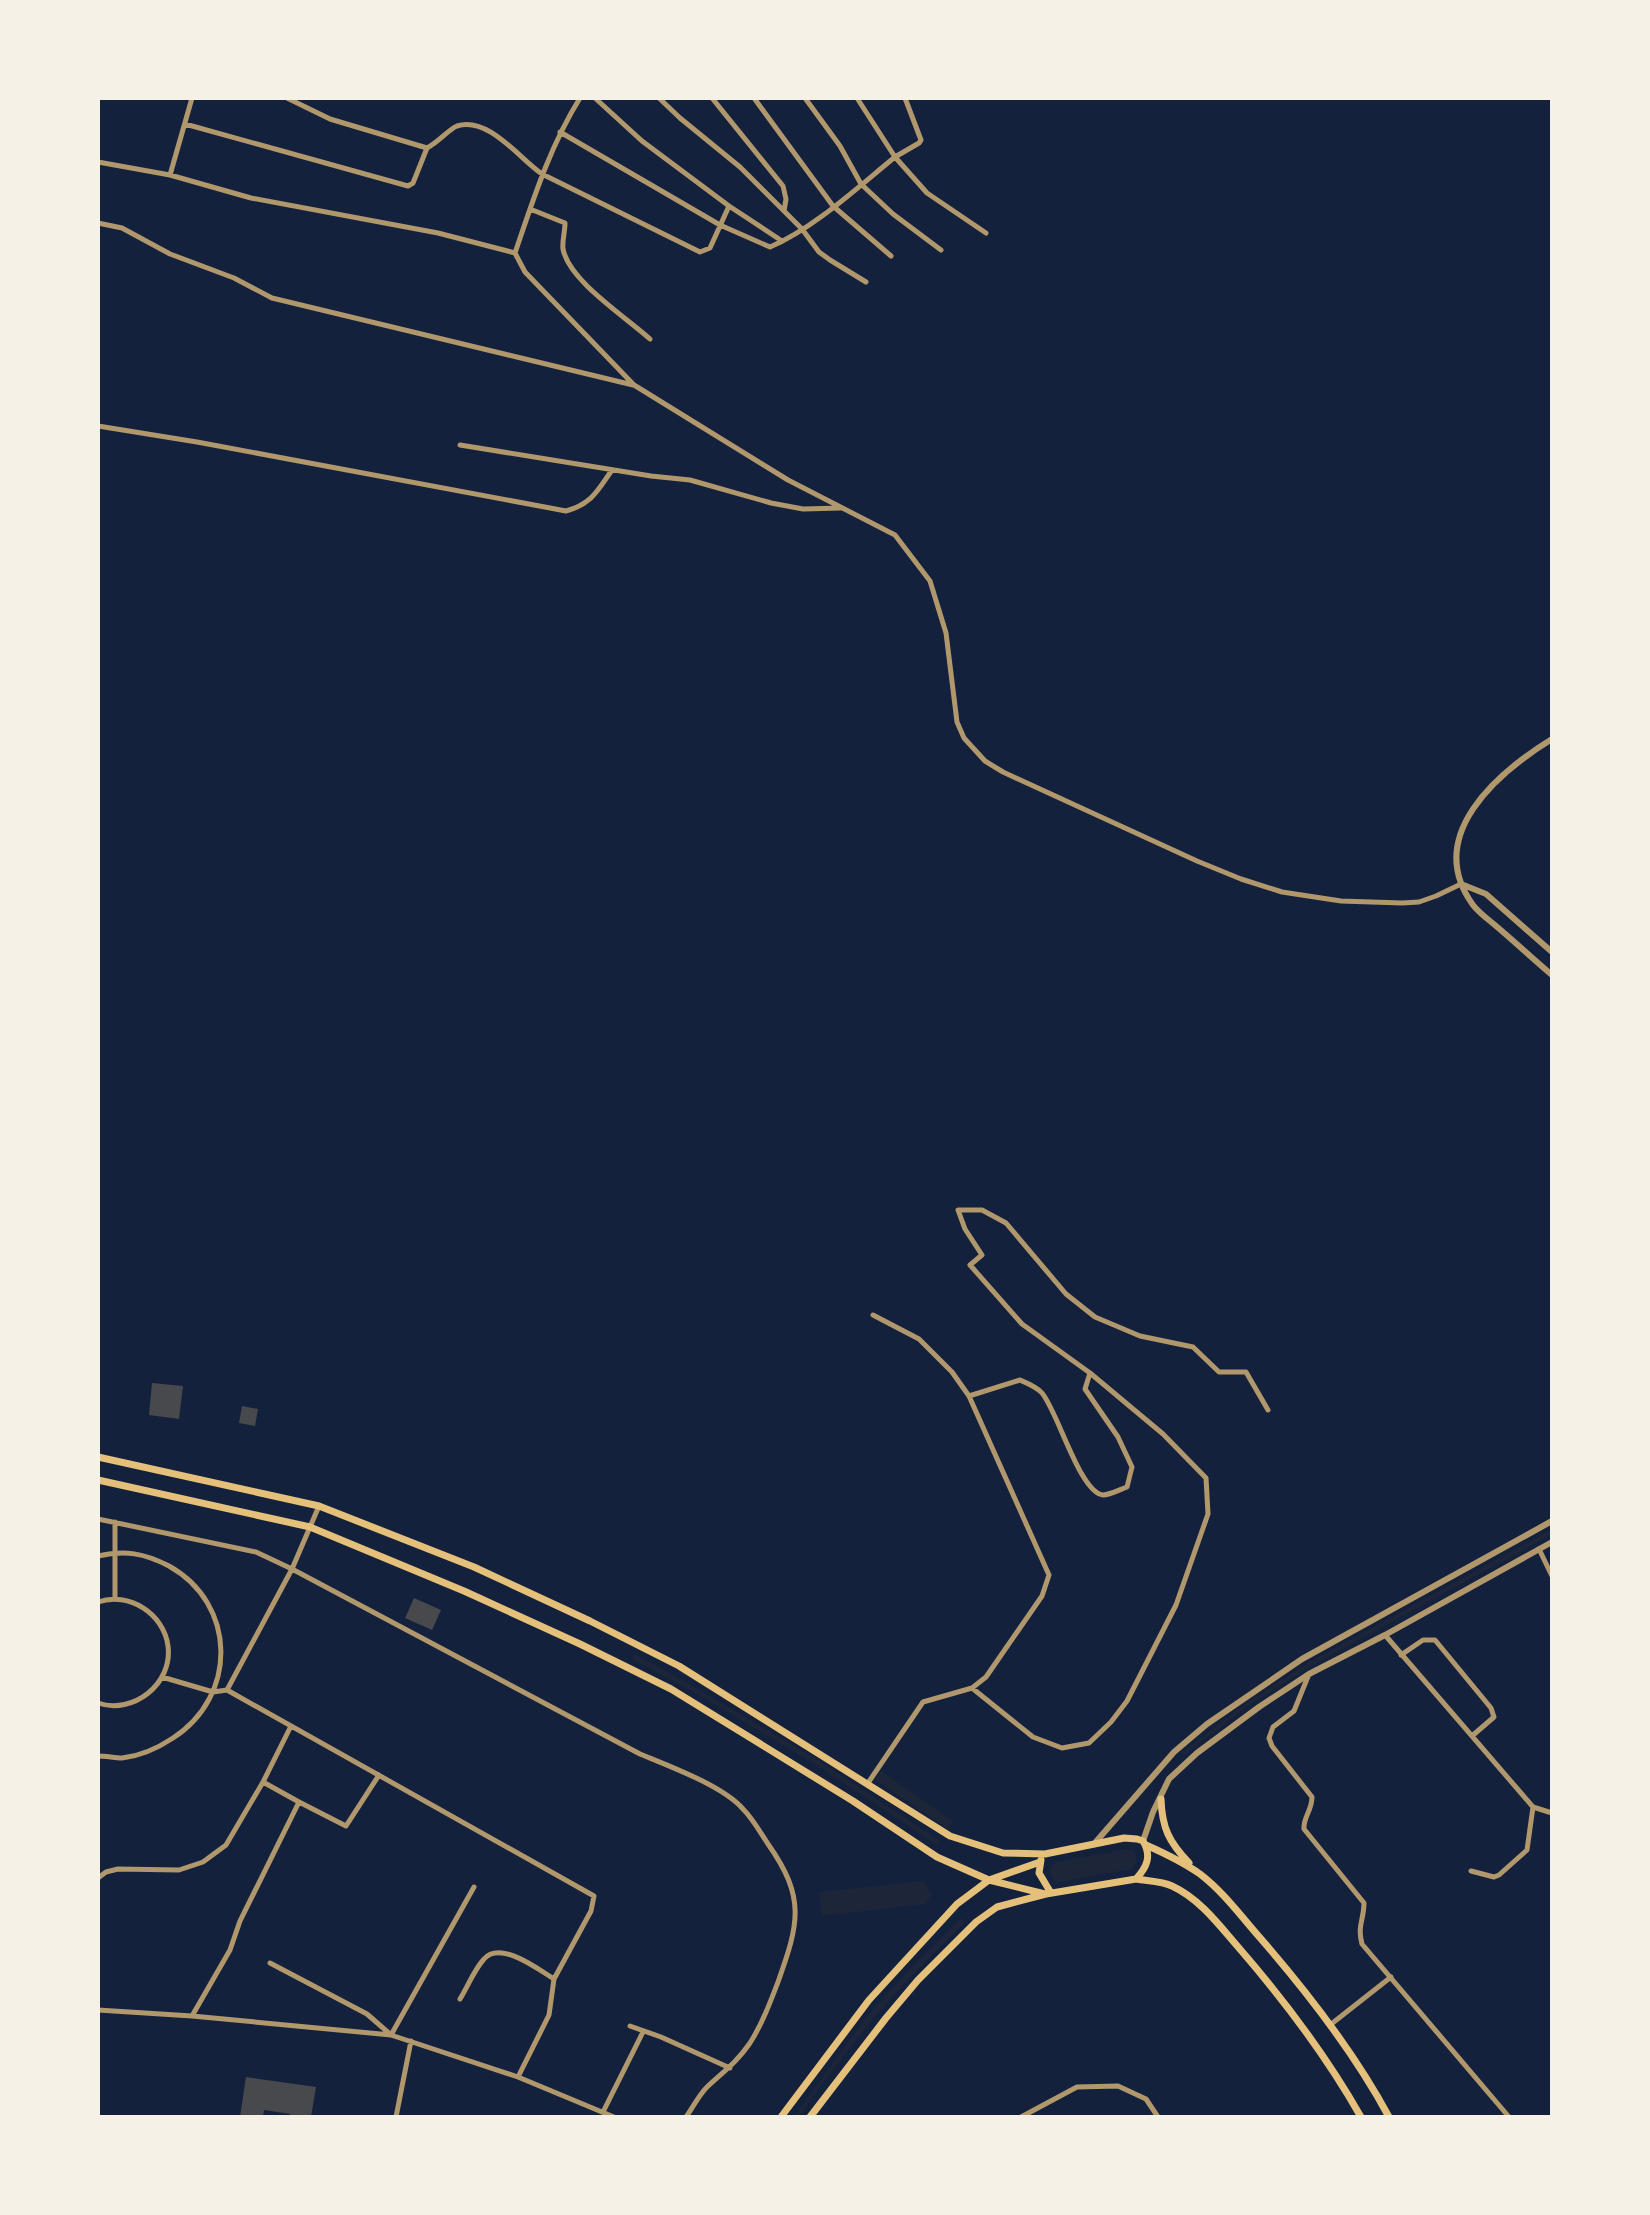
<svg xmlns="http://www.w3.org/2000/svg" width="1650" height="2215" font-family="Commissioner,sans-serif">
<rect width="100%" height="100%" fill="#14213d"/>
<path fill="#1d2539" d="M 1552,1529 L 1552,1534 L 1313,1665 L 1248,1706 L 1184,1755 L 1182,1753 L 1245,1704 L 1310,1662 Z
M 636,1655 L 691,1685 L 816,1759 L 940,1841 L 937,1845 L 815,1764 L 706,1699 L 634,1660 L 632,1656 Z
M 881,1771 L 953,1821 L 948,1829 L 875,1780 Z
M 1128,1849 L 1133,1851 C 1138,1857 1138,1864 1131,1869 L 1059,1882 C 1048,1879 1048,1869 1055,1862 Z
M 924,1881 L 931,1894 L 926,1904 L 822,1916 L 819,1892 Z
M 961,1918 L 965,1922 C 903,1982 847,2045 799,2117 L 794,2117 L 865,2019 L 906,1973 Z"/>
<path fill="#48494c" d="M 152,1383 L 183,1386 L 179,1419 L 149,1415 Z
M 242,1406 L 258,1409 L 255,1426 L 239,1423 Z
M 414,1598 L 441,1610 L 432,1630 L 405,1618 Z
M 246,2077 L 316,2087 L 311,2117 L 290,2117 L 290,2114 L 264,2110 L 263,2117 L 240,2117 Z"/>
<g fill="none" stroke-linecap="round" stroke-linejoin="round">
<path stroke="#b1986c" stroke-width="5" d="M 287,98 L 330,119 L 427,148
M 580,98 C 550,146 533,200 515,253 L 525,272 L 634,385 L 788,480 L 895,535 L 930,581 L 946,633 L 957,722 L 964,738 L 985,761 L 1003,772 L 1197,861 L 1241,879 L 1282,892 L 1341,901 L 1402,903 L 1419,902 L 1436,896 L 1461,884
M 595,98 L 642,141 L 729,206
M 659,98 L 680,118 L 740,167 L 802,229 L 819,252 L 830,260 L 866,282
M 712,98 L 783,186 L 786,199 L 784,211
M 754,98 L 833,206 L 891,256
M 805,98 L 840,146 L 861,184 L 893,214 L 941,250
M 905,98 L 921,140 L 919,143 L 895,157 L 927,193 L 986,233
M 185,124 L 408,186 L 413,183 L 427,148 C 439,142 449,129 457,126 C 488,116 519,158 542,174 L 700,252 L 710,248 L 729,206 L 782,241
M 560,132 L 720,225 L 770,247 C 813,229 858,187 895,157 L 857,98
M 98,162 L 170,175 L 251,198 L 438,233 L 515,253
M 170,175 L 192,98
M 530,209 L 565,223 C 565,232 562,241 563,249 C 569,281 626,317 650,339
M 98,223 L 122,228 L 170,254 L 234,278 L 272,298 L 633,385
M 98,426 L 197,442 L 566,511 C 592,504 598,490 612,470
M 460,445 L 651,476 L 690,480 L 771,503 L 803,509 L 841,508
M 969,1396 L 1020,1380 C 1027,1383 1037,1387 1042,1393 C 1058,1412 1080,1493 1103,1495 C 1110,1495 1121,1489 1127,1487 L 1132,1467 L 1118,1437 L 1085,1389 L 1090,1373
M 98,1519 L 256,1552 L 292,1569 L 640,1754 C 669,1766 723,1786 743,1809 C 753,1819 760,1832 768,1844 C 806,1898 799,1923 778,1982 C 770,2003 762,2024 750,2043 C 737,2062 723,2072 707,2087 C 699,2095 693,2107 686,2117
M 1539,1549 L 1552,1576
M 98,1556 C 125,1550 144,1553 169,1566 C 237,1604 238,1696 173,1738 C 158,1748 141,1756 122,1758 C 115,1758 106,1756 98,1756
M 115,1599 L 115,1522
M 98,1602 C 129,1591 164,1614 168,1646 C 173,1684 133,1715 98,1703
M 1385,1635 L 1533,1807 L 1527,1850 L 1499,1875 L 1494,1877 L 1471,1871
M 1401,1655 L 1423,1640 L 1435,1640 L 1491,1708 L 1494,1717 L 1472,1736
M 1309,1674 L 1294,1711 L 1273,1727 L 1269,1738 L 1272,1746 L 1312,1797 C 1312,1811 1303,1817 1304,1829 L 1364,1903 C 1364,1920 1357,1925 1362,1944 L 1509,2117
M 162,1677 L 213,1692 L 227,1690 L 594,1896 L 591,1911 L 554,1979
M 972,1688 L 1033,1737 L 1062,1748 L 1089,1743 L 1111,1722 L 1127,1701 L 1176,1605 L 1208,1514 L 1206,1478 L 1163,1434 L 1090,1373 L 1022,1324 L 970,1265 L 982,1255 L 965,1229 L 958,1210 L 982,1210 L 1006,1223 L 1066,1294 L 1095,1317 L 1140,1336 L 1193,1347 L 1219,1372 L 1246,1372 L 1268,1410
M 227,1690 L 292,1569 L 319,1506
M 868,1783 L 923,1702 L 972,1688 L 986,1677 L 1042,1596 L 1049,1575 L 969,1396 L 952,1372 L 919,1339 L 873,1315
M 299,1802 L 346,1826 L 379,1775
M 1533,1807 L 1552,1813
M 98,1878 L 106,1872 L 118,1869 L 179,1870 L 203,1862 L 226,1845 L 263,1782 L 291,1726
M 270,1963 L 367,2014 L 391,2035 L 474,1887
M 460,1999 C 468,1986 474,1970 484,1959 C 500,1940 538,1969 554,1979 L 549,2015 L 518,2077
M 98,2010 L 192,2016 L 391,2035 L 518,2077 L 614,2117
M 192,2016 L 230,1950 L 240,1921 L 299,1802 L 263,1782
M 1330,2025 L 1391,1977
M 630,2026 L 661,2037 L 730,2068
M 603,2112 L 643,2032
M 396,2117 L 411,2041
M 1021,2117 L 1077,2087 L 1118,2086 L 1146,2099 L 1158,2117"/>
<path stroke="#b1986c" stroke-width="6" d="M 1552,739 C 1497,773 1423,836 1473,905 C 1479,913 1489,920 1496,926 C 1515,942 1533,959 1552,975
M 1461,884 L 1486,894 L 1552,952
M 1143,1841 L 1153,1812 L 1169,1779 L 1197,1753 L 1259,1707 L 1309,1674 L 1385,1635 L 1552,1542
M 1094,1844 L 1174,1752 L 1207,1724 L 1302,1659 L 1552,1521"/>
<path stroke="#e5c07b" stroke-width="7" d="M 98,1457 L 319,1506 L 474,1567 L 590,1621 L 679,1666 L 950,1836 L 1003,1853 L 1045,1854 L 1124,1838 L 1137,1839 L 1143,1841 C 1152,1856 1147,1867 1136,1879 L 1046,1894 L 997,1907 L 976,1922 L 918,1980 L 886,2018 L 810,2117
M 98,1480 L 310,1527 L 464,1591 L 580,1644 L 671,1689 L 853,1801 L 937,1857 L 989,1880 L 1045,1894
M 1161,1799 C 1162,1828 1169,1842 1189,1863
M 1146,1845 C 1164,1853 1183,1862 1200,1874 C 1221,1890 1238,1912 1255,1932 C 1305,1989 1353,2050 1389,2117
M 1041,1860 L 1039,1873 L 1051,1893
M 1136,1879 C 1147,1881 1162,1881 1172,1886 C 1200,1899 1219,1925 1239,1948 C 1284,2000 1327,2057 1361,2117
M 781,2117 L 869,2000 L 957,1904 L 989,1880 L 1040,1862"/>
</g>
<rect width="1650" height="2215" fill="none" stroke="#f6f1e7" stroke-width="200"/>
</svg>
